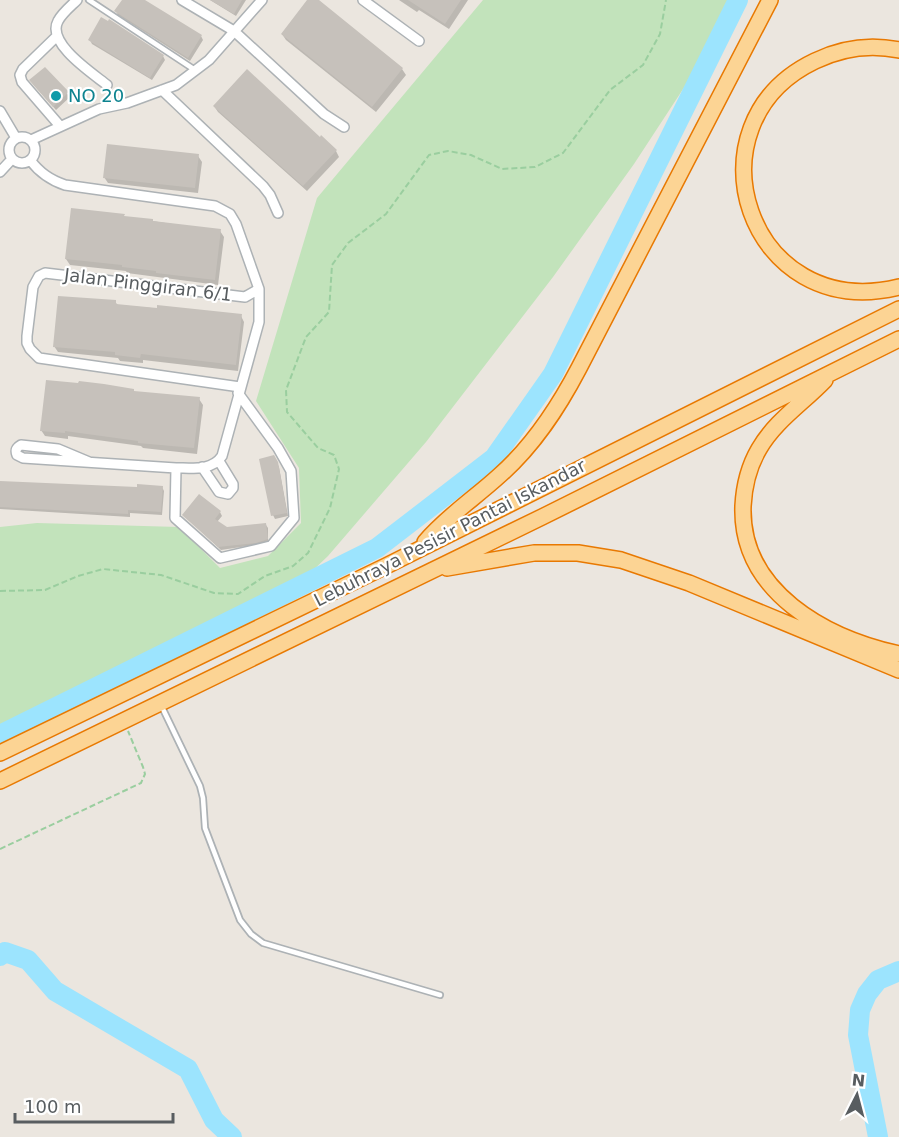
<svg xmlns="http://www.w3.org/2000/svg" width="899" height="1137" font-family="'DejaVu Sans',sans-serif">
<rect width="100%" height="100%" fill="#ebe6df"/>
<path fill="#c2e3bb" d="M 483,0 L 736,0 L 723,28 L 634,164 L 553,277 L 426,442 L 328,556 L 307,576 L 258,604 L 0,728 L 0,527 L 37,523 L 179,527 L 220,568 L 268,556 L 301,523 L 299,468 L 256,401 L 317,198 Z"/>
<path fill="#0003" d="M 124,0 L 143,0 L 201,36 L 203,40 L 190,61 L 118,15 L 116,11 Z
M 210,0 L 246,0 L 236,16 Z
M 309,0 L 316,0 L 402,69 L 406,75 L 376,112 L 286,40 L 282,34 Z
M 399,0 L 468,0 L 449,29 L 419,10 L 417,12 Z
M 90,40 L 163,56 L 165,60 L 152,80 L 92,44 Z
M 45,69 L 70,97 L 56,110 L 33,84 Z
M 214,106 L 320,139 L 336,151 L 339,157 L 307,191 L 218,112 Z
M 198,156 L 202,162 L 198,193 L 108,183 L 104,177 Z
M 125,217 L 220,231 L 224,237 L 218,285 L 127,273 L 126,271 L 70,265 L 66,259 Z
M 115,302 L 118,305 L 241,316 L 244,322 L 238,371 L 143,360 L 143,363 L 120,361 L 118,358 L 58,352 L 54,346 Z
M 134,392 L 199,399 L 203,405 L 197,454 L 143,448 L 141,446 L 68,436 L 68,439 L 45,436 L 41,430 Z
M 274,457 L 279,467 L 288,516 L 275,519 L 273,515 Z
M 162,487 L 164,491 L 162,515 L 130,513 L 130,517 L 0,509 L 0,488 L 138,489 Z
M 220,512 L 222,516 L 217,522 L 226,529 L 266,525 L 268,528 L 268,543 L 221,550 L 184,515 Z"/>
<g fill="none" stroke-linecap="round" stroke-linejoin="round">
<path stroke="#9ce4fe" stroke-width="20" d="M 0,735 L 377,548 L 494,458 L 553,374 L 738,0
M 0,956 L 5,952 L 28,960 L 55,991 L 188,1069 L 214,1120 L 232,1137
M 878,1137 L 858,1035 L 860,1010 L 867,994 L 878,980 L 899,971"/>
</g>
<path fill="#c6c1bb" d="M 122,0 L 145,0 L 202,35 L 188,58 L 114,11 Z
M 210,0 L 242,0 L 234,14 Z
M 307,0 L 319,0 L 403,68 L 372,107 L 281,34 Z
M 408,0 L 461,0 L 445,24 Z
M 101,17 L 108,21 L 109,19 L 164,55 L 150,78 L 88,40 Z
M 45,67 L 69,92 L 53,107 L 29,80 Z
M 247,69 L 320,137 L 321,135 L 337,150 L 303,186 L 213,106 Z
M 107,144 L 199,154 L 195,188 L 103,178 Z
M 71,208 L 125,214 L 124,216 L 153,219 L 153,221 L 221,229 L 215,280 L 156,273 L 156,271 L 122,267 L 122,265 L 65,259 Z
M 58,296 L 116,300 L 116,304 L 157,308 L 157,305 L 242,314 L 236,365 L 141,354 L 140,358 L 115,355 L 115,352 L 53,347 Z
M 46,380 L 78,383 L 79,381 L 104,384 L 134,389 L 134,391 L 200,397 L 194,448 L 138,443 L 138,441 L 65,431 L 65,433 L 40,431 Z
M 274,455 L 278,462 L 287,513 L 271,516 L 259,459 Z
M 0,481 L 137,487 L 137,484 L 163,486 L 161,512 L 128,510 L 128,514 L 0,507 Z
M 199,494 L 221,511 L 215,519 L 227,527 L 266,523 L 268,539 L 256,543 L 218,547 L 182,515 Z"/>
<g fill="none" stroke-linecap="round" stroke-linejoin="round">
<g stroke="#adb2b5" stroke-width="8">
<path id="service" d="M 89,0 L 195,70
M 161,705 L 200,786 L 203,798 L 205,828 L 240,920 L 251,934 L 263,943 L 440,995"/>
</g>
<g stroke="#adb2b5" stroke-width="12">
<path id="minor" d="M 77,0 C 71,6 62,13 58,21 C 46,43 92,73 107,85
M 182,0 L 234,31 L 324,114 L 344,127
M 363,0 L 419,41
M 57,36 L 23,69 L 20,75 L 22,82 L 60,126
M 162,90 L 263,186 L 270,195 L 278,213
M 0,111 L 16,138
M9 150a13 13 0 1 1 26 0a13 13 0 1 1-26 0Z
M 31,140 L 99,109 L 127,103 L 176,85 L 209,60 L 262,0
M 30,160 C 40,173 50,180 65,185 L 215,206 L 230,214 L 236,224 L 259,289 L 259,322 L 222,456 C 212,471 192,468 176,468 L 23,458 L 17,455 C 15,450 16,448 21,445 L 58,449 L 89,462
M 0,172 L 12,159
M 240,387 L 39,358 L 30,349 L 27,343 L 27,336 L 33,287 L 39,276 L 45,273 L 245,297 L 259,289
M 202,467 L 219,492 L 228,494 L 233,488 L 233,484 L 219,461
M 176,468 L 175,518 L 220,558 L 271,546 L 294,518 L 291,471 L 278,448 L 238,393"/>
</g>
<g stroke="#e87902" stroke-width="18">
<path id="trunk" d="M 899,50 C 870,44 842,48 815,61 C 683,124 748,324 899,287
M 825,380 C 803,403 775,421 759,449 C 749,466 744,487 743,506 C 740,592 826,638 899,654
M 425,542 C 447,516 475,498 500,475 C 534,445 558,408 579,368 L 770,0
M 447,568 L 534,553 L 578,553 L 621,560 L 689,583 L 899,670
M 0,753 L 386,566 L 899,309
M 0,781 L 542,517 L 899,339"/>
</g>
<path stroke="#9ace9f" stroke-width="2" stroke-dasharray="6 3" stroke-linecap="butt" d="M 0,591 L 45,590 L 78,576 L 103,569 L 161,575 L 214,593 L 238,594 L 265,576 L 293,566 L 308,553 L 330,508 L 339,469 L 334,455 L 318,448 L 287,412 L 286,390 L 306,337 L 329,312 L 332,265 L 348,243 L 386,214 L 429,155 L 448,151 L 471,155 L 502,169 L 535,167 L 563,153 L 610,90 L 643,65 L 660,34 L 666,0
M 0,849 L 141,783 L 145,774 L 143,767 L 128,731"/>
<use href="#service" stroke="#fff" stroke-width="4.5"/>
<use href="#minor" stroke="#fff" stroke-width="9"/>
<use href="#trunk" stroke="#fcd494" stroke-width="15"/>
</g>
<circle fill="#0f9aa8" stroke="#fff" stroke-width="2" cx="56" cy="96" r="6"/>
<g text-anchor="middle" stroke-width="4.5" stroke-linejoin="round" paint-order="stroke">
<g font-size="18" fill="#0d838f" stroke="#fff" text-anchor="start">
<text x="68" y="102">NO 20</text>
</g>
<g font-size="18" fill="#585d60" stroke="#fff">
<text transform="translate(148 285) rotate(7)" y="6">Jalan Pinggiran 6/1</text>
<text transform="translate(450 533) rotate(-27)" y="6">Lebuhraya Pesisir Pantai Iskandar</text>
</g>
</g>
<g transform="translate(857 1095) rotate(6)" stroke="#ffffff" stroke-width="4.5" paint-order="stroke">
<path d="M0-4.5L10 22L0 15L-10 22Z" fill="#585d60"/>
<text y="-9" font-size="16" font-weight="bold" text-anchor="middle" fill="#585d60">N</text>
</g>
<path d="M15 1113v9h158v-9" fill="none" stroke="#585d60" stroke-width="3"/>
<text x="24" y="1113" font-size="18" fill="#585d60" stroke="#ffffff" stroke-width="4.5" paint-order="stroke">100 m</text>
</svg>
